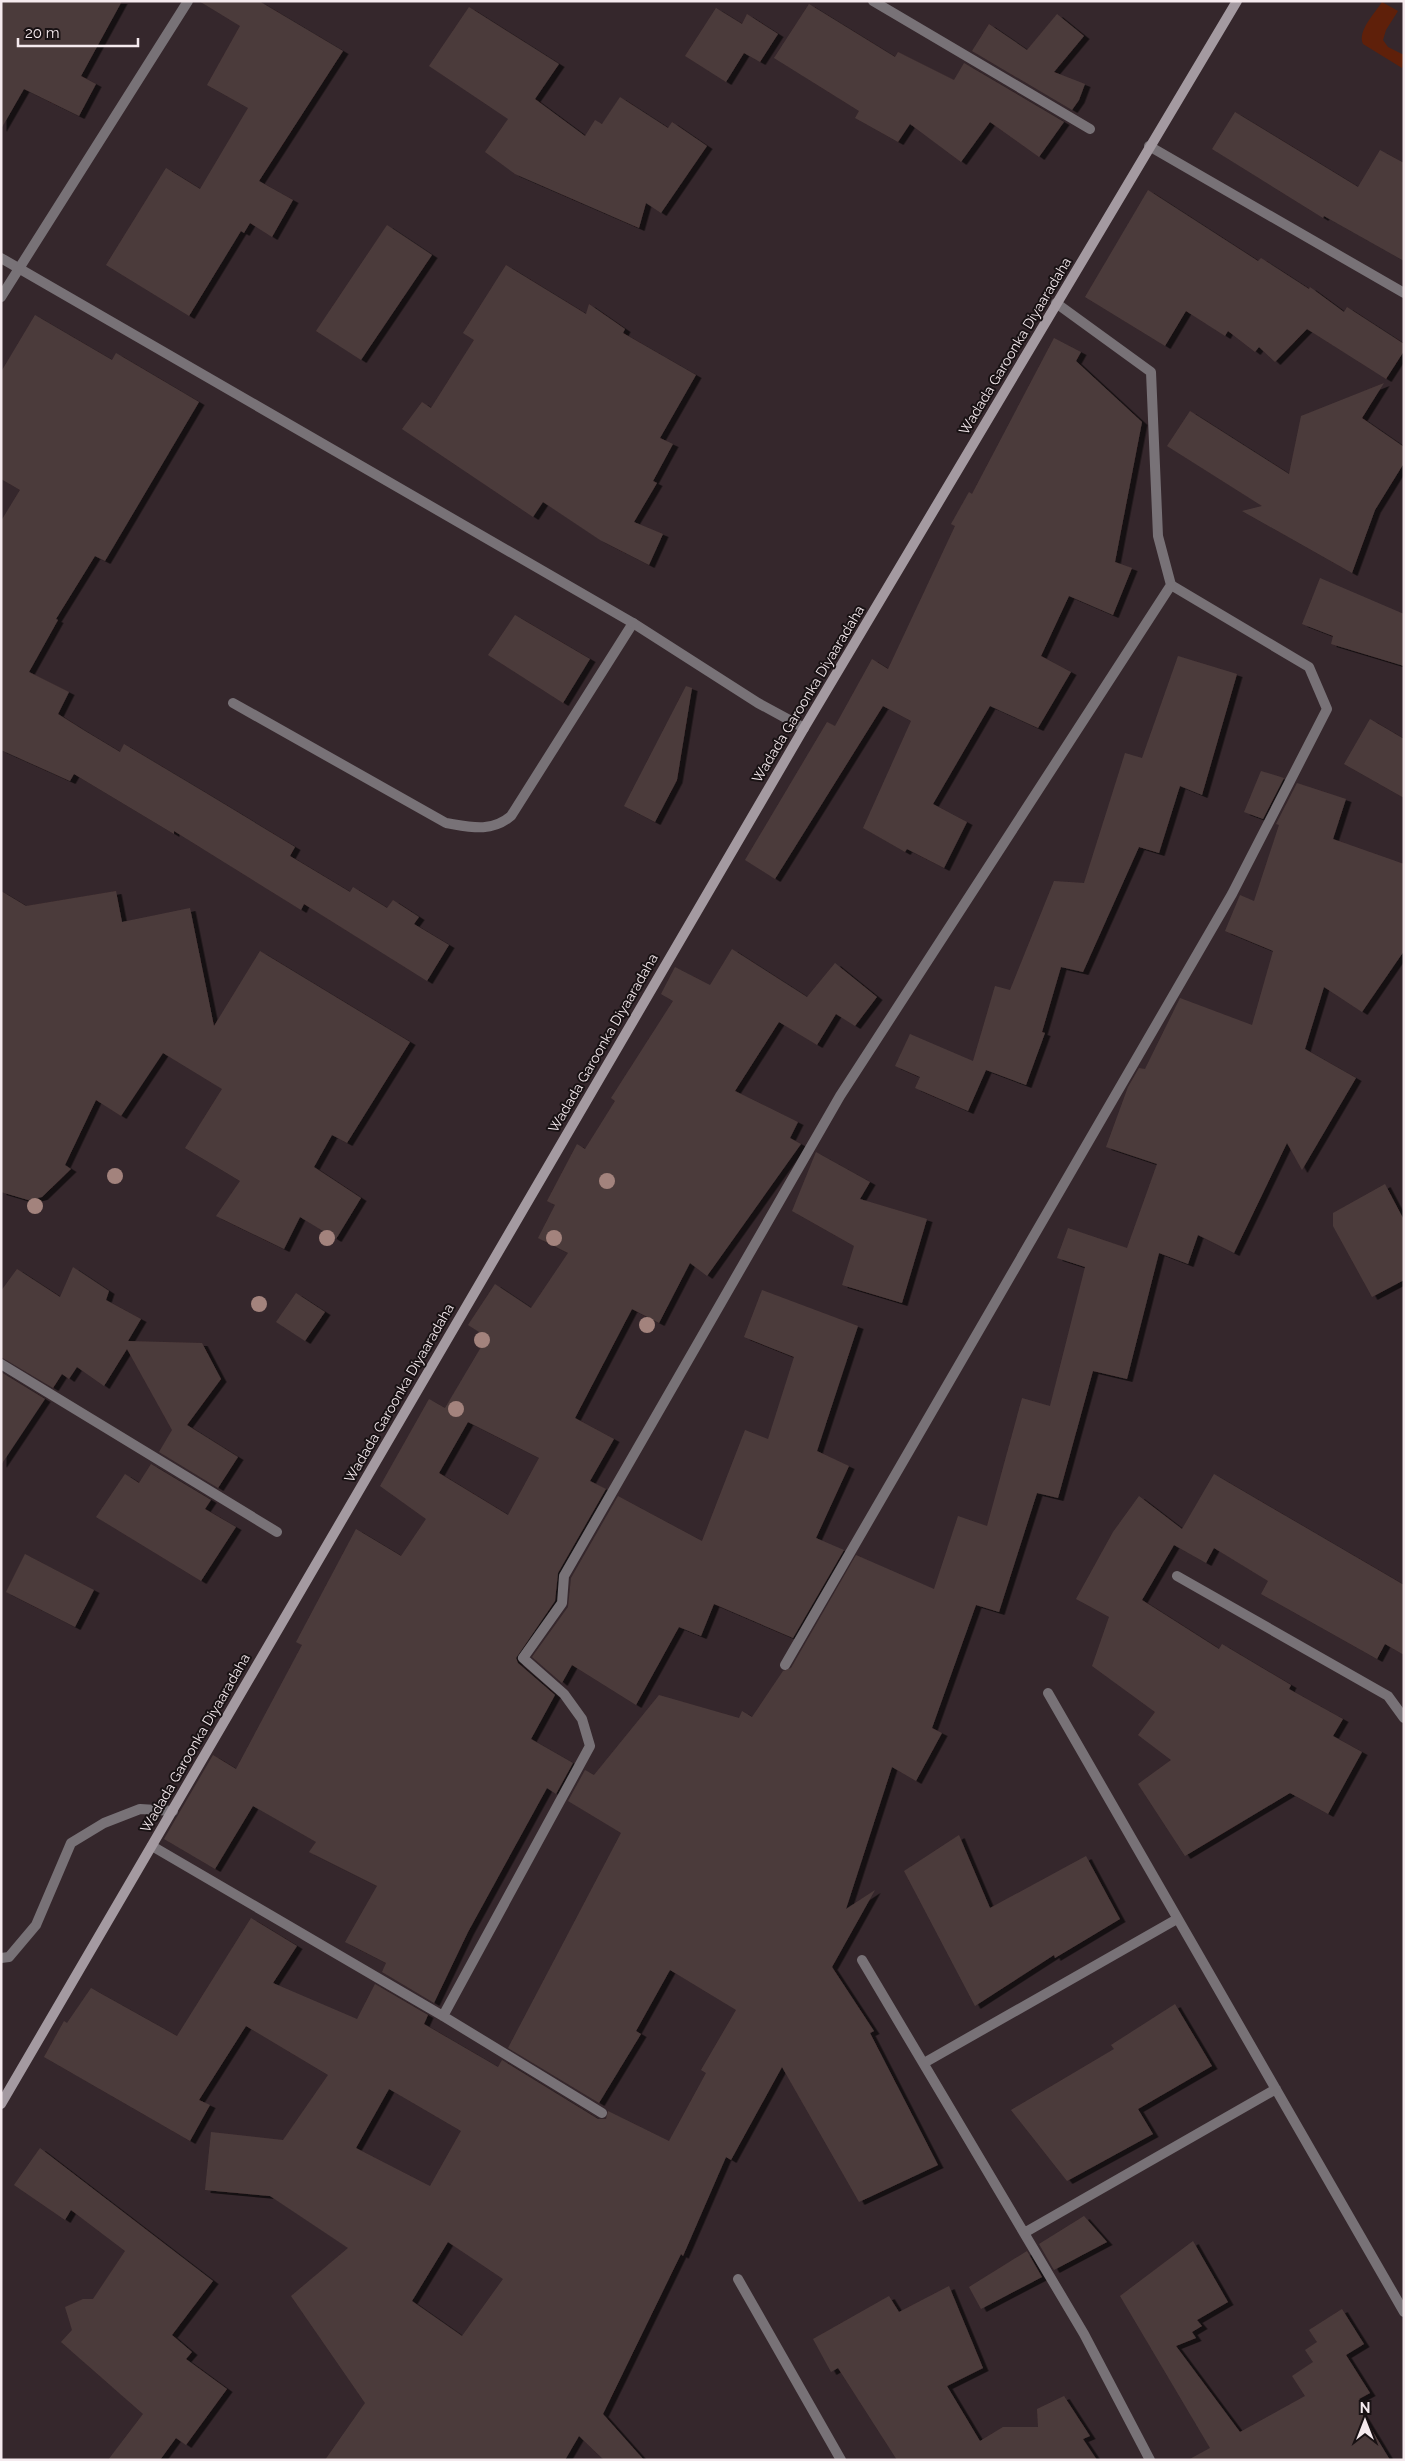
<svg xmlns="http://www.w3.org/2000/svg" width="1405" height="2461" font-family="Raleway,sans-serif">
<defs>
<filter id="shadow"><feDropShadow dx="5.5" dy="3" stdDeviation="0" flood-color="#0009"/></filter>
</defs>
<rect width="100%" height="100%" fill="#35272c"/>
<path fill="#5f200a" d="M 1382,2 L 1398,11 L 1386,30 L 1383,40 L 1388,47 L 1404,55 L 1402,68 L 1363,44 C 1357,31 1375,13 1382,2 Z"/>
<path fill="#4c3b3b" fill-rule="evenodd" filter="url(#shadow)" d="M 1,1 L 122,1 L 81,76 L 96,84 L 79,116 L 24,89 L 1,129 Z
M 199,1 L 259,1 L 343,51 L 259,181 L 293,200 L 272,237 L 250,223 L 244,233 L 241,231 L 189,316 L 106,265 L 166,168 L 200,189 L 248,108 L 207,85 L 240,26 Z
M 809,4 L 895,57 L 898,52 L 954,80 L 964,63 L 1064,122 L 1039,157 L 990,122 L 961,162 L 910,124 L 898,142 L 855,118 L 859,111 L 774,58 Z
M 469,7 L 559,64 L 535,99 L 585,136 L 595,120 L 602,124 L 620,97 L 668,128 L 672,122 L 707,146 L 661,213 L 646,203 L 639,228 L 515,174 L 485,152 L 508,119 L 429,66 Z
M 716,8 L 742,24 L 747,14 L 778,34 L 760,62 L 744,53 L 726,82 L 685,56 Z
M 1057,14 L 1084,36 L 1054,72 L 1085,84 L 1079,100 L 1072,110 L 972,51 L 989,24 L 1027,50 Z
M 1235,112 L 1358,187 L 1380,150 L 1404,163 L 1404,261 L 1324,216 L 1323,218 L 1212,149 Z
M 1148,190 L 1258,261 L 1261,258 L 1309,289 L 1310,287 L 1344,312 L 1347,307 L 1404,344 L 1404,351 L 1386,379 L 1307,329 L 1275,362 L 1259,347 L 1255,352 L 1228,331 L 1225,336 L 1186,311 L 1165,346 L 1085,297 Z
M 387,225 L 432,255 L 361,360 L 316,331 Z
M 506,265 L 586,314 L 589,304 L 625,329 L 623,333 L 696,375 L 660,438 L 673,444 L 653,481 L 657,483 L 634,522 L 663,534 L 649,565 L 600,540 L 543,502 L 533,517 L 402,429 L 422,402 L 431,408 L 474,340 L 463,333 Z
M 35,315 L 112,360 L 116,353 L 199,402 L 105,561 L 95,556 L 56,619 L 58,620 L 29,672 L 69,692 L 58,714 L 85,731 L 120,752 L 124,744 L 206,793 L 295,847 L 290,856 L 350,892 L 353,887 L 387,908 L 393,900 L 419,917 L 414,924 L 449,945 L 427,981 L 304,904 L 301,910 L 174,831 L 174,834 L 74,774 L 70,781 L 1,750 L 1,521 L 20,490 L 1,479 L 1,372 Z
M 1054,338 L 1081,352 L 1076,361 L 1142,422 L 1115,562 L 1132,568 L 1113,615 L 1069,596 L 1041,656 L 1071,672 L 1038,728 L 990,706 L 933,804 L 967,822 L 944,868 L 907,849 L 905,852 L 863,828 L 911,721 L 883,706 L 775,879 L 745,860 L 827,722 L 835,726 L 872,659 L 888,669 L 955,526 L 951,524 L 969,492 L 972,494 Z
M 1384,383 L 1362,418 L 1404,447 L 1404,463 L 1375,510 L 1352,573 L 1242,511 L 1262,506 L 1167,446 L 1190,411 L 1289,474 L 1301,416 Z
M 1320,578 L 1404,614 L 1404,666 L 1331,644 L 1333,636 L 1302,624 Z
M 515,615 L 590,659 L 563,703 L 488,655 Z
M 1178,656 L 1237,674 L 1202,795 L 1180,786 L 1159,853 L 1139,847 L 1083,972 L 1061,967 L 1042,1032 L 1045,1033 L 1026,1085 L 986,1070 L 968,1111 L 915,1088 L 920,1077 L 895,1066 L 910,1034 L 973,1061 L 995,986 L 1010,990 L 1054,881 L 1084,883 L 1125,753 L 1142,758 Z
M 686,686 L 692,688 L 677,780 L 655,822 L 624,806 Z
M 1370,719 L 1404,739 L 1404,798 L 1344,764 Z
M 1261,771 L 1284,778 L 1263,819 L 1244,812 Z
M 1297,783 L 1346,799 L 1333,839 L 1404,864 L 1404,951 L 1362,1012 L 1324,987 L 1305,1049 L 1356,1078 L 1302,1170 L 1287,1143 L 1234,1253 L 1198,1235 L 1188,1264 L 1159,1253 L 1127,1379 L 1093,1371 L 1058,1498 L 1037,1493 L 999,1612 L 976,1605 L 932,1728 L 942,1733 L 916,1781 L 892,1767 L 846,1909 L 875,1890 L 832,1967 L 874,2031 L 870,2033 L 938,2165 L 859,2202 L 782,2067 L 731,2160 L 726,2157 L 683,2256 L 681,2254 L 603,2414 L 644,2460 L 604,2460 L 579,2436 L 565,2460 L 325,2460 L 365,2403 L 291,2296 L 348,2248 L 270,2196 L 205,2190 L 211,2132 L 283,2140 L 328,2075 L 246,2026 L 199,2100 L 210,2105 L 190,2141 L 44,2057 L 64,2021 L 67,2023 L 91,1988 L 177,2036 L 251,1918 L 297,1946 L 273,1983 L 357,2019 L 375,1984 L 428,2015 L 424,2024 L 498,2067 L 502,2060 L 598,2119 L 606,2119 L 608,2111 L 669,2141 L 706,2073 L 701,2070 L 736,2010 L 670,1970 L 636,2031 L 641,2034 L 599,2103 L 508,2048 L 621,1833 L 568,1801 L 585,1770 L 594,1775 L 659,1695 L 739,1718 L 742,1711 L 752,1717 L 783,1671 L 791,1668 L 856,1555 L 934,1589 L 958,1516 L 987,1526 L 1022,1398 L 1050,1406 L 1085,1267 L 1057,1258 L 1068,1228 L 1127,1248 L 1157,1164 L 1106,1147 L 1128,1087 L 1139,1068 L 1145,1069 L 1180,998 L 1252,1025 L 1273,951 L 1225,931 L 1240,895 L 1254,901 L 1279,825 L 1276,824 ZM 389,2089 L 461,2131 L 430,2186 L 356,2148 ZM 448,2242 L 503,2279 L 462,2336 L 412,2301 Z
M 1,891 L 26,906 L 116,891 L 122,922 L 190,908 L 214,1026 L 260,951 L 410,1042 L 347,1143 L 332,1135 L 314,1167 L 361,1198 L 336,1239 L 300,1217 L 284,1249 L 216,1216 L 240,1181 L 185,1148 L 222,1089 L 163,1053 L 121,1116 L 96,1100 L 65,1165 L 71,1169 L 42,1197 L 28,1200 L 1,1192 Z
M 732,949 L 807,997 L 835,963 L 877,997 L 855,1026 L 836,1014 L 817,1045 L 779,1022 L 735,1091 L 798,1122 L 790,1138 L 801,1144 L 707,1276 L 690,1263 L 659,1323 L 632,1309 L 575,1418 L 614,1439 L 590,1481 L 606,1489 L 558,1573 L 555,1601 L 516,1658 L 518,1663 L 555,1695 L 531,1739 L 573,1763 L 556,1794 L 547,1788 L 468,1932 L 434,2003 L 382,1972 L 386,1963 L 345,1942 L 377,1886 L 309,1852 L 316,1842 L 253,1806 L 215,1869 L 164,1839 L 213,1755 L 236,1769 L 302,1645 L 296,1642 L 356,1529 L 401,1556 L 426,1519 L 380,1486 L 429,1399 L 445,1408 L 487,1337 L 468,1325 L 495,1284 L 531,1308 L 568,1253 L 538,1238 L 555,1205 L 547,1201 L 577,1144 L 585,1149 L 615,1101 L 611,1098 L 673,1001 L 661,994 L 675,967 L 710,985 ZM 468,1422 L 539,1458 L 508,1515 L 439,1473 Z
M 816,1152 L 870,1182 L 860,1199 L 927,1219 L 902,1303 L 842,1285 L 854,1246 L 792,1211 Z
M 1385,1184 L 1404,1220 L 1404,1280 L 1372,1297 L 1333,1226 L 1333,1213 Z
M 73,1267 L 109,1291 L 106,1300 L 141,1319 L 128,1341 L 202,1343 L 221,1379 L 187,1425 L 238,1457 L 218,1488 L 159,1452 L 172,1430 L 127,1349 L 104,1386 L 77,1367 L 69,1379 L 62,1374 L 53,1388 L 1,1357 L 1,1291 L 17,1269 L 60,1297 Z
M 762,1290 L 858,1326 L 817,1451 L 849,1466 L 816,1538 L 844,1550 L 793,1638 L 714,1604 L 701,1636 L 679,1627 L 636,1705 L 572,1665 L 562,1683 L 532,1657 L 568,1607 L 571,1578 L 618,1496 L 702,1541 L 745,1430 L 768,1439 L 794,1357 L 744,1337 Z
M 296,1293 L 325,1312 L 305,1341 L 276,1322 Z
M 1,1372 L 45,1399 L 1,1465 Z
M 151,1464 L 211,1500 L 205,1509 L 236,1527 L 201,1581 L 96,1517 L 125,1474 L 139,1483 Z
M 1214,1474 L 1404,1585 L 1404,1655 L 1385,1644 L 1377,1659 L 1261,1594 L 1268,1581 L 1214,1548 L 1206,1563 L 1174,1545 L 1142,1600 L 1219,1649 L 1222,1644 L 1291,1685 L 1289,1689 L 1343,1719 L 1333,1736 L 1362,1752 L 1328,1814 L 1290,1793 L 1185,1856 L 1138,1784 L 1171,1760 L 1138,1735 L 1155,1712 L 1092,1666 L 1109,1617 L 1076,1599 L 1113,1532 L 1139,1496 L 1182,1529 Z
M 25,1554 L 94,1590 L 75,1627 L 6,1592 Z
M 959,1835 L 990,1908 L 1086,1856 L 1120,1919 L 1055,1958 L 1054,1955 L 975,2006 L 904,1871 Z
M 1175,2004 L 1212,2066 L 1138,2109 L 1153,2134 L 1067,2181 L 1011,2110 L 1114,2049 L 1111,2045 Z
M 40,2148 L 213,2281 L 172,2335 L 192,2352 L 186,2359 L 227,2389 L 186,2445 L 176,2438 L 160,2460 L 108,2460 L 143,2414 L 61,2342 L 72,2330 L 65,2307 L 83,2299 L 93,2299 L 125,2251 L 71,2210 L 65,2220 L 14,2185 Z
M 1084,2216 L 1107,2242 L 1054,2270 L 1039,2244 Z
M 1193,2241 L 1228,2302 L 1197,2320 L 1202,2326 L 1192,2332 L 1196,2338 L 1176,2346 L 1240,2432 L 1305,2396 L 1292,2376 L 1313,2362 L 1305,2350 L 1317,2342 L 1309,2330 L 1342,2309 L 1364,2344 L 1346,2355 L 1370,2393 L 1359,2399 L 1366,2409 L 1361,2412 L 1390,2460 L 1188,2460 L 1210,2448 L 1120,2296 Z
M 1027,2251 L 1042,2277 L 981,2309 L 969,2287 Z
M 949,2286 L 983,2368 L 947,2386 L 980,2441 L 1003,2427 L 1038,2427 L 1037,2409 L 1064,2396 L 1090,2436 L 1083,2439 L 1097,2460 L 897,2460 L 838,2368 L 831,2372 L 813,2339 L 889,2296 L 899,2312 Z"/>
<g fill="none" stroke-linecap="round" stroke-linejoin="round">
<path stroke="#787277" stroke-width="10" d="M 233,703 L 446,823 C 470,827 491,833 511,816 L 633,623
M 785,1665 L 1232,894 L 1327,709 L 1309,667 L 1171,585"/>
<path stroke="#787277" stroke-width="10" d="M 873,1 L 1090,129
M 1149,146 L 1404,293
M 1,258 L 633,623 L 758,703 L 804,728
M 1,297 L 188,1
M 1,1364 L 277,1532
M 1177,1576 L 1388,1696 L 1404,1718
M 1048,1693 L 1404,2312
M 152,1846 L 443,2016 L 602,2113
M 1,1958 L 9,1957 L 36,1925 L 71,1843 L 104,1823 L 140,1809 L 173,1811
M 862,1960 L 1084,2334 L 1150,2460
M 443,2016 L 590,1746 L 582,1719 L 564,1694 L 523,1658 L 562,1603 L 564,1576 L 840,1096 L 1171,585 L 1158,536 L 1151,372 L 1056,303
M 924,2063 L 1177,1919
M 1024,2233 L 1276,2089
M 738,2279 L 841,2460"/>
<path stroke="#a49aa1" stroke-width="10" d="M 1,2104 L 804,728 L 1237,1"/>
</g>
<g fill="#a3837d">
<circle cx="115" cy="1176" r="8"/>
<circle cx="607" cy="1181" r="8"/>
<circle cx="35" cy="1206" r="8"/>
<circle cx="327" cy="1238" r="8"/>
<circle cx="554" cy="1238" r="8"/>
<circle cx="259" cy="1304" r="8"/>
<circle cx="647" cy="1325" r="8"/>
<circle cx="482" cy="1340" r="8"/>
<circle cx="456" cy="1409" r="8"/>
</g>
<g text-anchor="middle" stroke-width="4" stroke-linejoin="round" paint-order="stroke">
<g font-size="14" fill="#f5eaee" stroke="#191214">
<text transform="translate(1015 346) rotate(-59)" y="5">Wadada Garoonka Diyaaradaha</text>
<text transform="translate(808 694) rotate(-59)" y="5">Wadada Garoonka Diyaaradaha</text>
<text transform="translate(603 1043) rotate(-60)" y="5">Wadada Garoonka Diyaaradaha</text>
<text transform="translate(399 1393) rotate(-60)" y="5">Wadada Garoonka Diyaaradaha</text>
<text transform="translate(195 1743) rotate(-60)" y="5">Wadada Garoonka Diyaaradaha</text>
</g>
</g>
<rect width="1405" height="2461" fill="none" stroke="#f5eaee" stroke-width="5"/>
<g transform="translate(1365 2421)" stroke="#191214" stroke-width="4" paint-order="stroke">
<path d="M0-4L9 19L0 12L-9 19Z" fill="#f5eaee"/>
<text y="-8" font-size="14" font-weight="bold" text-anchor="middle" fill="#f5eaee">N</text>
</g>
<path d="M18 38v8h120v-8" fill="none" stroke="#f5eaee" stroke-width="2.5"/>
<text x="25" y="38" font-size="15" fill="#f5eaee" stroke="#191214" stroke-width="4" paint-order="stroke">20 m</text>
</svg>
